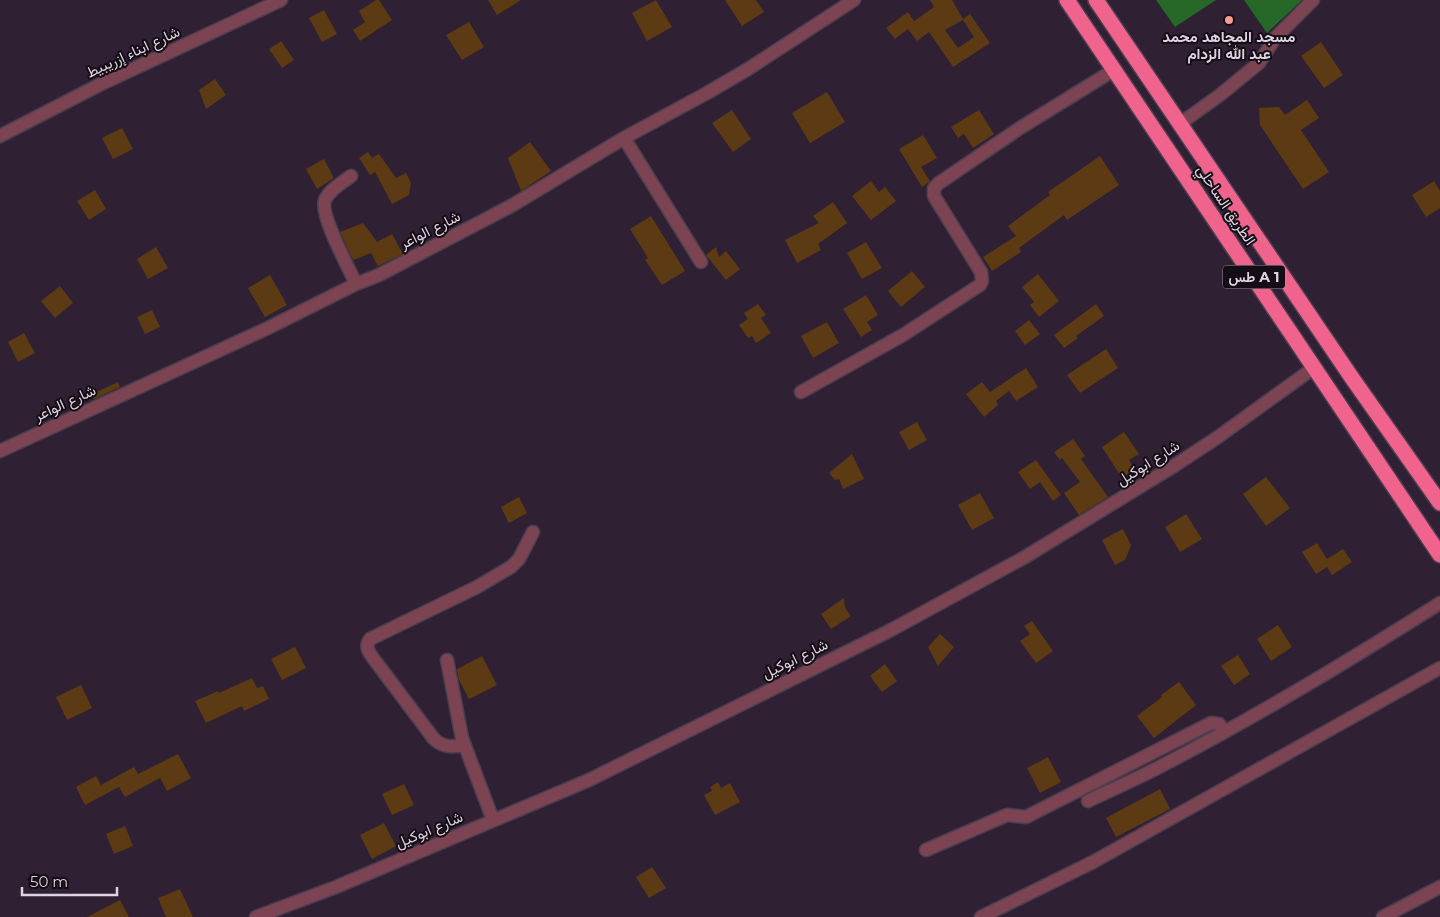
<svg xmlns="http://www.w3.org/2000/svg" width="1440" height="917" font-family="Montserrat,Vazirmatn,sans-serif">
<rect width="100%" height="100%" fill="#302033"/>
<path fill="#266828" d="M 1156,0 L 1216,0 L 1175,27 Z
M 1244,0 L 1302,0 L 1267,33 Z"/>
<path fill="#5c3a13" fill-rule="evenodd" d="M 376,0 L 379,0 L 392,20 L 360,41 L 353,30 L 365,22 L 359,11 Z
M 488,0 L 521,0 L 497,15 Z
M 656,0 L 672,27 L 647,41 L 632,13 Z
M 725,0 L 756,0 L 764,12 L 742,26 Z
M 930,0 L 952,0 L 963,19 L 970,14 L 990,43 L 953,67 L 929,32 L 917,41 L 908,29 L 895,39 L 886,28 L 908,12 L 914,21 L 934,7 ZM 963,20 L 974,37 L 958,48 L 945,30 Z
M 324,10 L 337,34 L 322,42 L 309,18 Z
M 469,22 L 484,47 L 462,60 L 446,35 Z
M 281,41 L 294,60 L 282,68 L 269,49 Z
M 1321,42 L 1343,75 L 1324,88 L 1301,56 Z
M 215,79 L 226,95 L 206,109 L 199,90 Z
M 827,92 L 845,122 L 810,143 L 792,113 Z
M 1307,100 L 1319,118 L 1301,130 L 1329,172 L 1303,189 L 1260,125 L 1259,108 L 1279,107 L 1285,115 Z
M 732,110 L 751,139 L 733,152 L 712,123 Z
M 979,110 L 994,134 L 973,148 L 964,134 L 958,138 L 951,127 Z
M 122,128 L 133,149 L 113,159 L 102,138 Z
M 923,135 L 937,158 L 921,167 L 930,181 L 922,187 L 899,149 Z
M 530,142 L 551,171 L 521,191 L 508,158 Z
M 368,152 L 372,158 L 379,154 L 396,178 L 406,173 L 411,183 L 409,195 L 392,204 L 375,172 L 370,175 L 359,158 Z
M 1100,156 L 1119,185 L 1067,220 L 1064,215 L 1019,248 L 1021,252 L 992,271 L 983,257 L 1016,236 L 1008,226 L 1050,195 L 1048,192 Z
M 324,159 L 334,178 L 317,189 L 306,169 Z
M 871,181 L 879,192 L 885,187 L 896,201 L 871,220 L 852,196 Z
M 1434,181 L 1440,191 L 1440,208 L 1426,217 L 1412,195 Z
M 95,190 L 106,209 L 89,220 L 77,201 Z
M 833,202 L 847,223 L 818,244 L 821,250 L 797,263 L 785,240 L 819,223 L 813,216 Z
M 651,216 L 685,271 L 662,285 L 645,260 L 648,258 L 630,229 Z
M 363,223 L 377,242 L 392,234 L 403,254 L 378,266 L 371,253 L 353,260 L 340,232 Z
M 866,242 L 882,268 L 862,279 L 847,253 Z
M 156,247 L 168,268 L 148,279 L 137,259 Z
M 716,247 L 719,257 L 726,251 L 740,269 L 726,280 L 706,255 Z
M 912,271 L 925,287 L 901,307 L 888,291 Z
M 1038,274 L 1059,301 L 1039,317 L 1030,305 L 1034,302 L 1022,287 Z
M 270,275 L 287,305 L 265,317 L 248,288 Z
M 60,286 L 73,303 L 55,318 L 41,301 Z
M 866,295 L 878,315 L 867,322 L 872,330 L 861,337 L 843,309 Z
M 758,304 L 766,315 L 761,318 L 771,333 L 756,343 L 752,336 L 748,338 L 739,325 L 748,319 L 744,313 Z
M 1096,304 L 1104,316 L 1076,336 L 1078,338 L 1064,348 L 1054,335 Z
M 152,310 L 160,327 L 145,334 L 137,317 Z
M 1029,320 L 1040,334 L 1025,345 L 1015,331 Z
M 827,322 L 839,343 L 813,358 L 801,336 Z
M 24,333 L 35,353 L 18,362 L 8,342 Z
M 1106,349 L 1118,368 L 1080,393 L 1067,375 Z
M 1026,368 L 1038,387 L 1016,401 L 1009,391 L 996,401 L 998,405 L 984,417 L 966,394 L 982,382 L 990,392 Z
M 118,382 L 120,387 L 94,399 L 92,394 Z
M 917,422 L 927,440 L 909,450 L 899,432 Z
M 1124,432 L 1139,454 L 1129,460 L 1135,470 L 1122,478 L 1102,447 Z
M 1073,439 L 1085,456 L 1081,459 L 1108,497 L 1079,515 L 1064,493 L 1080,482 L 1062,458 L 1060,460 L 1054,452 Z
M 852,454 L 864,479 L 843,489 L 839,479 L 835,480 L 829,473 Z
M 1036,460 L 1061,495 L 1053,501 L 1040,482 L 1030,489 L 1018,472 Z
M 1266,477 L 1290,508 L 1266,526 L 1243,494 Z
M 980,493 L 994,518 L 972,530 L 958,505 Z
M 519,497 L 527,513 L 509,523 L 501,507 Z
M 1186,514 L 1202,539 L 1180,552 L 1165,527 Z
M 1123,529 L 1131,545 L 1125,560 L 1115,565 L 1102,540 Z
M 1317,543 L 1327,559 L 1343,549 L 1352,562 L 1332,575 L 1327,567 L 1316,574 L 1302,552 Z
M 844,598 L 845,608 L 851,616 L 831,629 L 821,614 Z
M 1032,621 L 1053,651 L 1036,663 L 1020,641 L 1030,634 L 1024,626 Z
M 1278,625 L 1292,647 L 1271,661 L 1257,639 Z
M 940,634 L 954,647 L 938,666 L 928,647 Z
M 295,647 L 306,668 L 282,680 L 271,659 Z
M 1238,655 L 1250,674 L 1234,685 L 1221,666 Z
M 482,656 L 497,685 L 469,699 L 459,680 L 457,669 Z
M 885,664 L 897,681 L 882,692 L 870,676 Z
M 252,678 L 257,688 L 263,686 L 269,699 L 244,711 L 242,706 L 206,723 L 195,701 L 218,691 L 219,693 Z
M 1179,682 L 1196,705 L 1154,738 L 1137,716 L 1162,697 L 1161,695 Z
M 81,685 L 92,708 L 67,720 L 56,697 Z
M 178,754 L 191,778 L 167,791 L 160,778 L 125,797 L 119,787 L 85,805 L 76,787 L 96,776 L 101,785 L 134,767 L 138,774 Z
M 1048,757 L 1061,782 L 1040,793 L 1027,768 Z
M 718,782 L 721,788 L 730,783 L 740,802 L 715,815 L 704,795 L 712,791 L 710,787 Z
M 404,784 L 414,805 L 392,815 L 382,794 Z
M 1160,789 L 1170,809 L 1116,837 L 1106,818 Z
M 384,823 L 396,846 L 372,859 L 360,835 Z
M 125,826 L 133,846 L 114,854 L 106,834 Z
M 652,867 L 666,888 L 649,898 L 636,877 Z
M 180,889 L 193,917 L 166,917 L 158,898 Z
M 120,900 L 129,917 L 87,917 Z"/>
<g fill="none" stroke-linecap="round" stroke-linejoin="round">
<g stroke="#4c3d4f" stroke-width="15">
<path id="street" d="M 1181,123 L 1220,95 L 1259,63 L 1275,38 L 1313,0
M 0,136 L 99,85 L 281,0
M 624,138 L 701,262
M 351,176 C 342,183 329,190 325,200 C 319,214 349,268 356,284
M 801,392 L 903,335 L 980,285 L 982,281 L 981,272 L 934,196 L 934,188 L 939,183 L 1020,128 L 1114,70
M 0,451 L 268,328 L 356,284 L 379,275 L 511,206 L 624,138 L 707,93 L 748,69 L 854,0
M 447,660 L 462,738 L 493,820
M 465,745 C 453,747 444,748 434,739 L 373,658 C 368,651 365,646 370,639 L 477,587 L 511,567 L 519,559 L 533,532
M 1088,801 C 1113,789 1139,778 1163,765 C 1258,716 1350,660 1440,603
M 926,850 L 1007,815 L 1026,817 L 1211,723 L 1219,724 L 1224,732
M 256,917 L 336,887 L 589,780 L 891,630 L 1025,557 L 1174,466 L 1218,437 L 1315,367
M 981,917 L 1093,862 L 1440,668
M 1383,917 L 1440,887"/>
</g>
<g stroke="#4c3d4f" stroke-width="18">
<path id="highway" d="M 1067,0 L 1440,555
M 1096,0 L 1352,378 L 1440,503"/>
</g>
<use href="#street" stroke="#7c4452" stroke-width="12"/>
<use href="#highway" stroke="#f0638c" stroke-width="15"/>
</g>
<circle fill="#f59c93" stroke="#140d15" stroke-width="2" cx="1229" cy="20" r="5"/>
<g text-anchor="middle" stroke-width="4" stroke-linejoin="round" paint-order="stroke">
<rect fill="#140d15" stroke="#a198a3" stroke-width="1" x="1223" y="265.5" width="62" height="23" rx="4"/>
<g font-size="14" font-weight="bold" fill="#ded3e0">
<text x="1254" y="282">طس A 1</text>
</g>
<g font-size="15" font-weight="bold" fill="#ded3e0" stroke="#140d15">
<text x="1229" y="42">مسجد المجاهد محمد<tspan x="1229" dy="17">عبد الله الزدام</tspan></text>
</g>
<g font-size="15" fill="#ded3e0" stroke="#140d15">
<text transform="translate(133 52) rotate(-25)" y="5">شارع ابناء إزريبيط</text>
<text transform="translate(1226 205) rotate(56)" y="5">الطريق الساحلي</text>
<text transform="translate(430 230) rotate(-27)" y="5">شارع الواعر</text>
<text transform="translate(65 403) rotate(-25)" y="5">شارع الواعر</text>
<text transform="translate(1148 463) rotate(-32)" y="5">شارع ابوكيل</text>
<text transform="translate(795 659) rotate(-26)" y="5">شارع ابوكيل</text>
<text transform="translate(429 830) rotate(-23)" y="5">شارع ابوكيل</text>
</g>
</g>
<path d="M22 887v8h95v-8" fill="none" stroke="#ded3e0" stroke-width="2.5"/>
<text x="30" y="887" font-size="15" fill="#ded3e0" stroke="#140d15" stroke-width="4" paint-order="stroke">50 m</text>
</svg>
